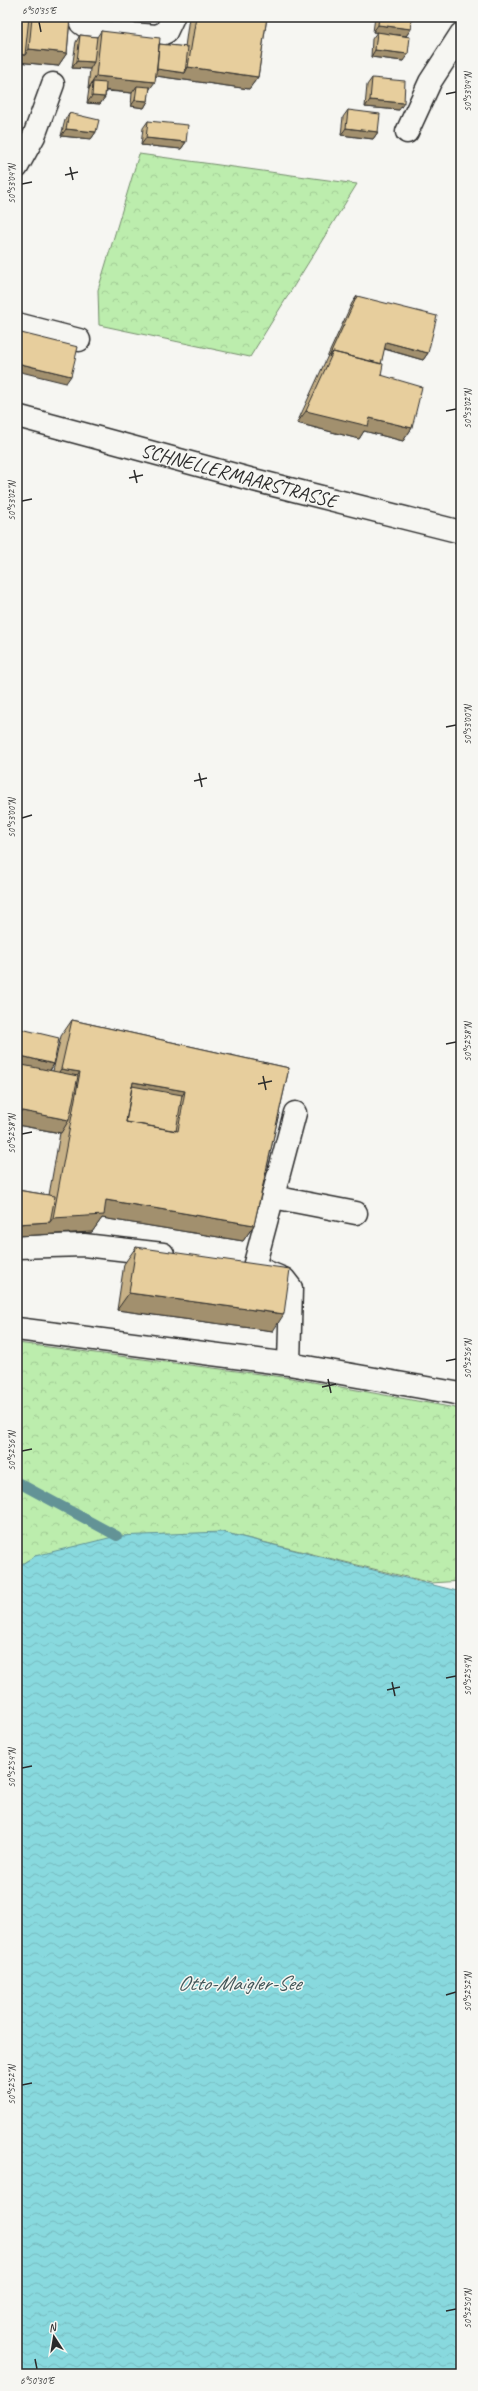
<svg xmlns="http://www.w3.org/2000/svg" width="478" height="2391" font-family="Caveat,sans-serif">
<defs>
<pattern id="forest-crowns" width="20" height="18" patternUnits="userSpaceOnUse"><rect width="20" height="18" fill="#bcedad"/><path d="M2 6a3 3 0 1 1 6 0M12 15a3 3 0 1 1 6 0" fill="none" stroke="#a2cb95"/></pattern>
<pattern id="water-waves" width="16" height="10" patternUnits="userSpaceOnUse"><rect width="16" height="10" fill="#88d9de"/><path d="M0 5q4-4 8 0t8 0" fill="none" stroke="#76babf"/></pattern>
</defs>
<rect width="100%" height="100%" fill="#f6f6f2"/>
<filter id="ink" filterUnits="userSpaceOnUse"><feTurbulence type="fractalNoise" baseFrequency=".025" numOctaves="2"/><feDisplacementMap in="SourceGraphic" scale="8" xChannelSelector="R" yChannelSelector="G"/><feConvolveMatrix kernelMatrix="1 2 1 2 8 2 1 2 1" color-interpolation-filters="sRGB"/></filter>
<g filter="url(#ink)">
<path fill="url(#forest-crowns)" stroke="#748c6c" d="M 139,154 L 357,184 L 250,357 L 99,325 L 98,290 Z
M 17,1343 L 291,1378 L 461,1409 L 461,1581 L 431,1583 L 222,1532 L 35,1556 L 17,1567 Z"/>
<path fill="url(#water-waves)" stroke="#639396" d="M 222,1532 L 461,1592 L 461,2374 L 17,2374 L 17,1567 L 35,1556 L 117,1536 Z"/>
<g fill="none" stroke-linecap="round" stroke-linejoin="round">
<path stroke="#639396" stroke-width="10" d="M 17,1482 L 117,1536"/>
<g stroke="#2b2b2b" stroke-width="25">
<path id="minor" d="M 79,17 L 81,23 L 92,31 L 157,36 L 166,32 L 173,17
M 407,132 L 430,82 L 461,34
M 17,167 L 34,136 L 53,84
M 17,324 L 79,340
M 17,416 L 250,479 L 461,532
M 273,1197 L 356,1213
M 17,1247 L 84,1245 L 163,1254
M 254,1267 L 295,1113
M 262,1270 L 284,1279 L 291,1288 L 289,1364
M 17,1329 L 289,1364 L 461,1394"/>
</g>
<use href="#minor" stroke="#f6f6f2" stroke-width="22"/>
</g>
<path fill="#c7b187" stroke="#2b2b2b" d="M 17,17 L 70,17 L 67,53 L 58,66 L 17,62 Z
M 189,17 L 267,17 L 258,77 L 249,89 L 156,76 L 149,91 L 148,101 L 144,108 L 131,106 L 132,93 L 106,91 L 105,97 L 100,104 L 87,103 L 89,89 L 88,89 L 90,69 L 72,68 L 76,42 L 80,35 L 97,37 L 101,31 L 159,44 L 185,47 Z
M 375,17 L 412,17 L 411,29 L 406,36 L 403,61 L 371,57 L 372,39 L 377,32 L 373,32 Z
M 372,78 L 399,110 L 365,107 L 367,85 Z
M 348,110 L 378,132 L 373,139 L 341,135 L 343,117 Z
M 69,113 L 96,132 L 91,139 L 61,136 L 65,120 Z
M 148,121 L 186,142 L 181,149 L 141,145 L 143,128 Z
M 357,296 L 428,353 L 423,360 L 384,349 L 381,364 L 381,375 L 412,428 L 403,441 L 364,431 L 359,439 L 297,423 L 352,303 Z
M 72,1020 L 289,1068 L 254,1225 L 243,1241 L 102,1218 L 92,1232 L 17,1236 L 17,1190 L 49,1195 L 60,1133 L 17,1125 L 17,1028 L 54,1064 L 50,1071 L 53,1071 L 61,1036 Z
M 136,1247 L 273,1331 L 117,1310 L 124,1264 Z"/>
<path fill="#a2906e" stroke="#2b2b2b" d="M 378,25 L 411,29 L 406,36 L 373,32 Z
M 29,49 L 67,53 L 58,66 L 17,62 L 17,54 L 25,55 Z
M 375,50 L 408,54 L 403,61 L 371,57 Z
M 77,61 L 94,62 L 90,69 L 72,68 Z
M 188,67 L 258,77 L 249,89 L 149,75 L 153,68 L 185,73 Z
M 96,76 L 155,82 L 146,94 L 137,86 L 132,93 L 93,89 L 93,82 L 89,89 L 88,89 Z
M 92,96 L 105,97 L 100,104 L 87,103 Z
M 135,100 L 148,101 L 144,108 L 131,106 Z
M 370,100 L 404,103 L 399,110 L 365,107 Z
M 346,128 L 378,132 L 373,139 L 341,135 Z
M 66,129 L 96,132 L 91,139 L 61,136 Z
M 146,138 L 186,142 L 181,149 L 141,145 Z
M 386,342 L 428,353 L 423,360 L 382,348 Z
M 17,363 L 71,376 L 66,383 L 17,371 Z
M 306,411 L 370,418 L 412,428 L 403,441 L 364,431 L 359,439 L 297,423 Z
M 17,1055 L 54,1064 L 46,1076 L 17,1070 Z
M 61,1069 L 80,1072 L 69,1088 L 50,1085 Z
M 133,1082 L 185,1091 L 174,1108 L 128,1099 Z
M 17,1110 L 69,1120 L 61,1133 L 17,1125 Z
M 106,1200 L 254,1225 L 243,1241 L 102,1218 L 92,1232 L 17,1236 L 17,1224 L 50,1222 L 53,1218 Z
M 129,1293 L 284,1314 L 273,1331 L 117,1310 Z"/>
<path fill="#e7ce9d" stroke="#2b2b2b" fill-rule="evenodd" d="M 17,17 L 29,17 L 25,55 L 17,54 Z
M 32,17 L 70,17 L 67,53 L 29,49 Z
M 196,17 L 267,17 L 258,77 L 188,67 Z
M 379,17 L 412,17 L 411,29 L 378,25 Z
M 101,31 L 160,38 L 155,82 L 96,76 Z
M 377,32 L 410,37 L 408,54 L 375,50 Z
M 80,35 L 97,37 L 94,62 L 77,61 Z
M 159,44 L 188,47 L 185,73 L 157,69 Z
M 372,78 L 405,81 L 404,103 L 370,100 Z
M 93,82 L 106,83 L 105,97 L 92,96 Z
M 17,83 L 20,83 L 22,89 L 20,99 L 18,101 L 17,106 Z
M 137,86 L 150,87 L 148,101 L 135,100 Z
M 348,110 L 380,114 L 378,132 L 346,128 Z
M 69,113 L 99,120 L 96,132 L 66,129 Z
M 148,121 L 188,125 L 186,142 L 146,138 Z
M 357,296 L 437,316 L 428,353 L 386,342 L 381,364 L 333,352 L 329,357 Z
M 17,332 L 78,347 L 71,376 L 17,363 Z
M 333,352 L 383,364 L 381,375 L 422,387 L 412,428 L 370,418 L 368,426 L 306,411 Z
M 72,1020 L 289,1068 L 254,1225 L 106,1200 L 104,1215 L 53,1218 L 80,1072 L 61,1069 ZM 133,1082 L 185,1091 L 178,1131 L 126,1122 Z
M 17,1028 L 59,1038 L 54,1064 L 17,1055 Z
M 17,1064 L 78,1076 L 69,1120 L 17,1110 Z
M 132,1086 L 182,1095 L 176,1131 L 126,1122 Z
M 17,1190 L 55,1196 L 50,1222 L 17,1224 Z
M 136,1247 L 290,1269 L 284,1314 L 129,1293 Z"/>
</g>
<path fill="none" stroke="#2b2b2b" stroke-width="1.5" d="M 39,22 L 41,32M 446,94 L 456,92M 70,167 L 73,180M 65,175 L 78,172M 22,184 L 32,182M 446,411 L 456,409M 134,470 L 137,483M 129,478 L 143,475M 22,501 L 32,499M 446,727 L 456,725M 199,773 L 202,787M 194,781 L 207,778M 22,818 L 32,815M 446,1044 L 456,1042M 263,1076 L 266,1090M 258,1084 L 272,1081M 22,1134 L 32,1132M 446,1361 L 456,1359M 328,1379 L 331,1393M 322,1387 L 336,1384M 22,1451 L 32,1449M 446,1678 L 456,1676M 392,1682 L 395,1696M 387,1690 L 400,1687M 22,1768 L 32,1766M 446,1995 L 456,1992M 22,2085 L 32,2083M 446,2311 L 456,2309M 35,2359 L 37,2369"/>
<g text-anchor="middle" stroke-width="3" stroke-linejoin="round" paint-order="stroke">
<g font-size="20" fill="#2b2b2b" stroke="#f6f6f2">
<text transform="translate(239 475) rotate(15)" y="7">SCHNELLERMAARSTRASSE</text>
</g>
<g font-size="21" font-style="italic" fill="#425658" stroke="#f6f6f2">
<text x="239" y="1990">Otto-Maigler-See</text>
</g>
</g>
<rect width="478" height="2391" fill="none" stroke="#f6f6f2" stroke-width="44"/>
<g transform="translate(54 2337) rotate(348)" stroke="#f6f6f2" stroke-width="3" paint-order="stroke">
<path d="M0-3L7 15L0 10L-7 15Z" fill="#2b2b2b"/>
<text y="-6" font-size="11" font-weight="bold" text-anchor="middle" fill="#2b2b2b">N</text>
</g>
<rect x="22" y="22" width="434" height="2347" fill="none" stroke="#2b2b2b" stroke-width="1.5"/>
<g font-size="10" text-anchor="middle" fill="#2b2b2b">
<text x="39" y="14">6°50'35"E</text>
<text transform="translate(467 92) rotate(-90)" y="4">50°53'04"N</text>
<text transform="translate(11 184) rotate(-90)" y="4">50°53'04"N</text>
<text transform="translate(467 409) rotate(-90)" y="4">50°53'02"N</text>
<text transform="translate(11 501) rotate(-90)" y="4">50°53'02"N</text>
<text transform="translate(467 725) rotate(-90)" y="4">50°53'00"N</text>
<text transform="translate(11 818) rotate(-90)" y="4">50°53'00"N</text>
<text transform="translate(467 1042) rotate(-90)" y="4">50°52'58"N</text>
<text transform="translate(11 1134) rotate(-90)" y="4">50°52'58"N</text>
<text transform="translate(467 1359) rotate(-90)" y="4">50°52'56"N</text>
<text transform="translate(11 1451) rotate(-90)" y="4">50°52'56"N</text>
<text transform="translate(467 1676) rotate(-90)" y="4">50°52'54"N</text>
<text transform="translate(11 1768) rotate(-90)" y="4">50°52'54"N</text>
<text transform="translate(467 1992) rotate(-90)" y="4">50°52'52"N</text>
<text transform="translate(11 2085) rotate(-90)" y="4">50°52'52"N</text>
<text transform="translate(467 2309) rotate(-90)" y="4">50°52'50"N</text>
<text x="37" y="2384">6°50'30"E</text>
</g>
</svg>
